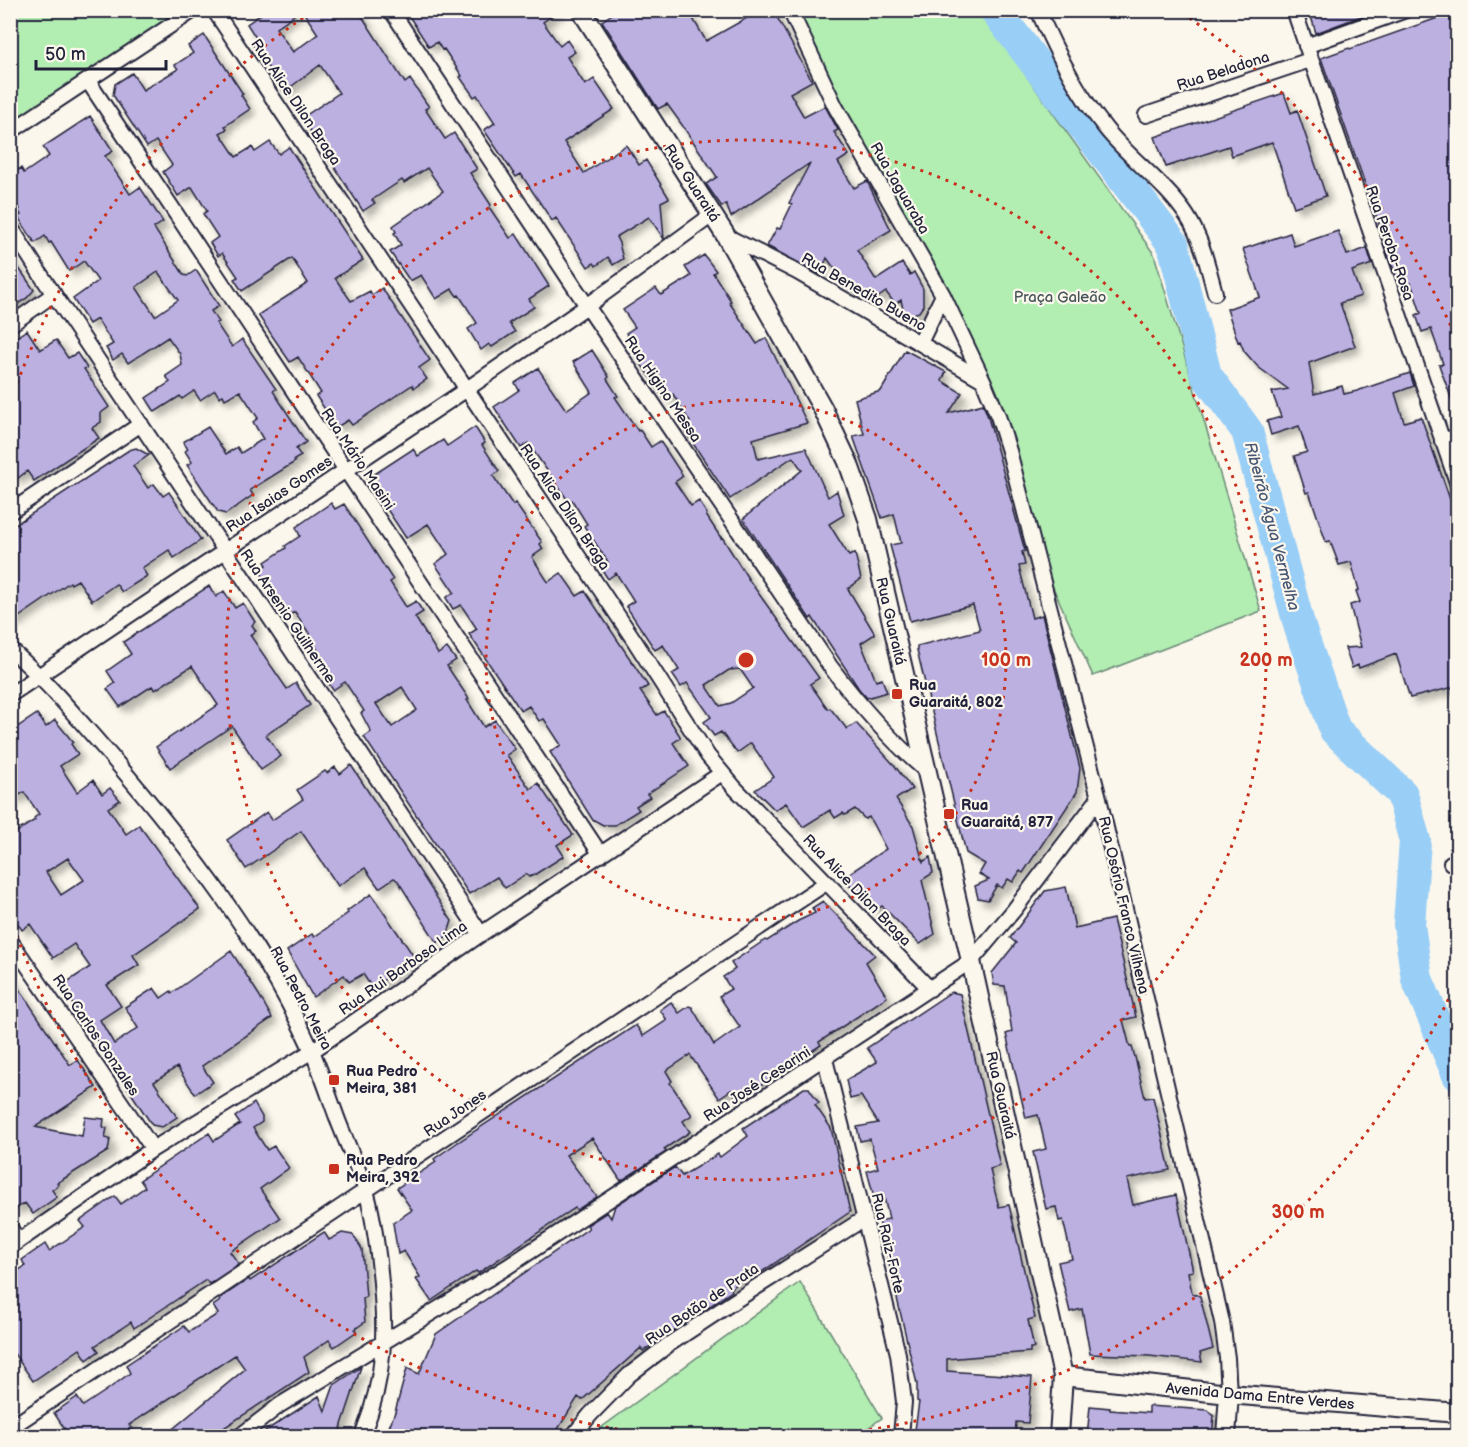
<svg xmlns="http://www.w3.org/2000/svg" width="1468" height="1447" font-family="'Balsamiq Sans',sans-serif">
<defs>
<filter id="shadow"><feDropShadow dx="5.5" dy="5.5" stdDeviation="3" flood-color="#0004"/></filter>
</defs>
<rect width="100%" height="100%" fill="#fbf7ec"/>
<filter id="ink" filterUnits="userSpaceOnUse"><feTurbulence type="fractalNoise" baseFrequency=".0167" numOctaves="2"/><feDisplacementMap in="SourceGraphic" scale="12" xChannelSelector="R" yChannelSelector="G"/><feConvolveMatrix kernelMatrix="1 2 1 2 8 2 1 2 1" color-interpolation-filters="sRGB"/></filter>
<g filter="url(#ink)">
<path fill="#b2edb2" stroke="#6a8876" stroke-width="1.5" d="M 13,10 L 180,11 L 11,124 L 10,18 Z
M 787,11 L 980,11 L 1154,254 L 1261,611 L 1093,676 L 1047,574 L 994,387 L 900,211 Z
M 800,1282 L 882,1418 L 856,1436 L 606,1436 L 598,1430 Z"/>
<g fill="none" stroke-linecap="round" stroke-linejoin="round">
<path stroke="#99cef7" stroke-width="32" d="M 995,10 L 1173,244 L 1206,375 L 1247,431 L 1300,628 L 1335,730 L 1402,794 L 1415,841 L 1409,925 L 1417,979 L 1458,1075"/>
</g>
<path fill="#bcb0e1" stroke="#22223b" stroke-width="1.5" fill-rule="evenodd" filter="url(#shadow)" d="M 267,10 L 301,10 L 276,28 L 293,52 L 318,34 L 302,10 L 358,10 L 405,83 L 410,79 L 429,107 L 425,109 L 445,139 L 454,133 L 477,169 L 470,173 L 491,205 L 489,207 L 510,238 L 516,234 L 549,286 L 529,299 L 534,307 L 509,323 L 515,332 L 492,347 L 489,344 L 481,350 L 468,329 L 477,323 L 459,295 L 457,296 L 452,289 L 436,299 L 421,275 L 410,281 L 390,252 L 401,245 L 394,233 L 396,232 L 393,226 L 443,191 L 427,168 L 404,183 L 402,180 L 372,200 L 375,203 L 363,211 L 302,118 L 339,93 L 320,65 L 284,92 L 253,45 L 258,41 L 247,24 Z
M 405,10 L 561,10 L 543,22 L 560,46 L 567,40 L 575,52 L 567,57 L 585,85 L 594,79 L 614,109 L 564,142 L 584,173 L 626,145 L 639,165 L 646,160 L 669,198 L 661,202 L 664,239 L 649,217 L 616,237 L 619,243 L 623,259 L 613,265 L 608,257 L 596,266 L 594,263 L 588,267 L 556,218 L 552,221 L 521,174 L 516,177 L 484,130 L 495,123 L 477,95 L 474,97 L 460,77 L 462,76 L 444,49 L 442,50 L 437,42 L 429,47 Z
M 618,10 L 688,10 L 706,41 L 761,10 L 773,10 L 812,81 L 790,93 L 804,117 L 825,106 L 838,130 L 834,132 L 849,155 L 838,162 L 854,188 L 867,181 L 891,230 L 857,250 L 876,280 L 902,263 L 910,275 L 914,272 L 923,289 L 923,306 L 919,312 L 905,317 L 901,300 L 895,304 L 886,292 L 877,298 L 873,293 L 866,298 L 849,289 L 827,258 L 820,274 L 767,246 L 777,228 L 780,229 L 792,204 L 789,203 L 810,163 L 731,217 L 726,204 L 722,207 L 706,184 L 717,177 L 682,125 L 667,104 L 658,109 L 602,21 Z
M 1309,10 L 1372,10 L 1372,12 L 1316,33 Z
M 1449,14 L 1458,39 L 1456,411 L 1439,365 L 1443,364 L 1431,329 L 1422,332 L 1416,315 L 1421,313 L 1411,283 L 1401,287 L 1389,258 L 1384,242 L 1385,241 L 1321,58 L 1349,48 L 1350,49 Z
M 204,35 L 243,94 L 241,95 L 250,109 L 225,126 L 227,129 L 220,133 L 236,157 L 252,147 L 255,152 L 270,142 L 279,154 L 289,147 L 363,260 L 335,278 L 351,301 L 370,291 L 372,295 L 382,288 L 430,360 L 419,368 L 427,379 L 414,388 L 412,385 L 352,425 L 348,420 L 337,427 L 316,396 L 321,393 L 298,357 L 290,362 L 258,315 L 308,283 L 292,258 L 242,291 L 234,279 L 238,277 L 222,253 L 218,256 L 210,243 L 218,237 L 203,214 L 207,211 L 192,187 L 178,196 L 163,172 L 172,165 L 156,141 L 147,147 L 113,95 L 115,84 L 132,73 L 143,90 L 178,69 L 175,65 L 193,53 L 188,46 Z
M 1284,93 L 1291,113 L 1297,110 L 1326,196 L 1294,207 L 1272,142 L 1232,156 L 1229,146 L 1166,167 L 1155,137 Z
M 90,116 L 113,151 L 105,156 L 130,194 L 140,187 L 163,222 L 154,228 L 184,275 L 187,276 L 196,270 L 219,306 L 211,311 L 219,322 L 216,323 L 232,347 L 242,339 L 276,389 L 273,391 L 306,442 L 296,449 L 301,456 L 294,460 L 295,462 L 250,490 L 253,495 L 226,514 L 218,512 L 187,465 L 192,462 L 185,451 L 188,449 L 183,442 L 208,427 L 226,454 L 237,447 L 241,453 L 263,439 L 253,422 L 258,418 L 240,391 L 225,399 L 223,395 L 219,397 L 215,390 L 200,400 L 194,391 L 182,399 L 180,396 L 155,412 L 146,398 L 170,382 L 166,376 L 182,365 L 180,354 L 168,337 L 128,363 L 122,354 L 113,360 L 106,348 L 113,344 L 97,319 L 89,324 L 73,299 L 98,281 L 84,261 L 69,271 L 51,242 L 49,243 L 45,236 L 35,243 L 18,217 L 21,215 L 18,210 L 20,209 L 10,195 L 10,175 L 21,168 L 24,173 L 49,156 L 43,147 ZM 158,272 L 178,300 L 155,316 L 136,287 Z
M 1338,231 L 1347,255 L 1367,248 L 1372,264 L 1352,271 L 1361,296 L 1340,303 L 1355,346 L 1309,363 L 1314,394 L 1342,386 L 1344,394 L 1357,391 L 1410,373 L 1414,386 L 1395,393 L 1404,422 L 1421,417 L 1458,522 L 1458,686 L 1410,698 L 1396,654 L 1359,668 L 1358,665 L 1352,668 L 1345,648 L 1361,647 L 1350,605 L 1360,602 L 1356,591 L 1359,590 L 1351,562 L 1339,565 L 1330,541 L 1326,542 L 1309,492 L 1306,493 L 1294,456 L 1307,452 L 1299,426 L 1271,435 L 1267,421 L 1281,417 L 1272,392 L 1288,389 L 1258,367 L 1244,351 L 1240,341 L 1238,342 L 1227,309 L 1260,297 L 1243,249 L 1290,233 L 1294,246 Z
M 10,255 L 34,290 L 27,298 L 10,309 Z
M 704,255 L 716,271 L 713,273 L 731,301 L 729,302 L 757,344 L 766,338 L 807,423 L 753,439 L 758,459 L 806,448 L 828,497 L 837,491 L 844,515 L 829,524 L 849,556 L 855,553 L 861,579 L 848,589 L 875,634 L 861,643 L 876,681 L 882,679 L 887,692 L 867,698 L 859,689 L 812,617 L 810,619 L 743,519 L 802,470 L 793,457 L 730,499 L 682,427 L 690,422 L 673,394 L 665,400 L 635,355 L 639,353 L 626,333 L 635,327 L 623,310 L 656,288 L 661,295 L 691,276 L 685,267 Z
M 27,330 L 40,350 L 56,340 L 68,358 L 77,353 L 87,368 L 84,369 L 109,407 L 101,413 L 101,422 L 92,428 L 99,438 L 34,481 L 27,471 L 17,479 L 10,471 L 10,341 Z
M 592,350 L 609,377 L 607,379 L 618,396 L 615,397 L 638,431 L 640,430 L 651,447 L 660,441 L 683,476 L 675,482 L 691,506 L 699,501 L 707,514 L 706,515 L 721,538 L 722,537 L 749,580 L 819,678 L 810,684 L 828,709 L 830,708 L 847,729 L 856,723 L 895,766 L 912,789 L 896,799 L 913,826 L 923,862 L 930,857 L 933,873 L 922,880 L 935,934 L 920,944 L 882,906 L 875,911 L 842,878 L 886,849 L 869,817 L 865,819 L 855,809 L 845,815 L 843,813 L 835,818 L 830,810 L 803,827 L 786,803 L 775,810 L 755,790 L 774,777 L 751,743 L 737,753 L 721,732 L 714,736 L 704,722 L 711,717 L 687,683 L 681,687 L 672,674 L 679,670 L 663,645 L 655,650 L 626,606 L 634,601 L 616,573 L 608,579 L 600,567 L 608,562 L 584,526 L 587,524 L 572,500 L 569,502 L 528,443 L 521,448 L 494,407 L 519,390 L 515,383 L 538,368 L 566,410 L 592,392 L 573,362 ZM 740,669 L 753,688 L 731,703 L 720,706 L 706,685 L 729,670 Z
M 905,350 L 946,372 L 942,381 L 962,393 L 949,413 L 983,404 L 988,417 L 1025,551 L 1022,552 L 1025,565 L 1019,566 L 1032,618 L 1042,615 L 1080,768 L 1077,792 L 1023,873 L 1020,871 L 1013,882 L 1008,879 L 1002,888 L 997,885 L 988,900 L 978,898 L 975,886 L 989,880 L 979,874 L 985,864 L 966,853 L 917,650 L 917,646 L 980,630 L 973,605 L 910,621 L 890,545 L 901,543 L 894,514 L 882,518 L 853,436 L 864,434 L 855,399 L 881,391 Z
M 475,427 L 485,443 L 482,445 L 499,471 L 493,476 L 513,505 L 515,503 L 542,542 L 540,544 L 543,549 L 532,557 L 548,582 L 561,573 L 577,596 L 585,591 L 648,686 L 640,691 L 657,715 L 664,711 L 680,736 L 680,738 L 673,743 L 689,766 L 647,794 L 650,797 L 636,806 L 639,810 L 615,825 L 603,825 L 592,819 L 550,752 L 561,745 L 544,719 L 539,721 L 529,706 L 521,711 L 469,634 L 477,629 L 461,605 L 453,609 L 446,598 L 454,592 L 435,564 L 448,554 L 428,524 L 406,538 L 367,479 L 413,449 L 418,456 L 443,440 L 447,446 Z
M 136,448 L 149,455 L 133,466 L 148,488 L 154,484 L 163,496 L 169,492 L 201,540 L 174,558 L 169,550 L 142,568 L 147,576 L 122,592 L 116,584 L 92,601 L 78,580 L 71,584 L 70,582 L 10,623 L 10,528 L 129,450 Z
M 331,503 L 335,509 L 344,504 L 393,580 L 390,582 L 406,607 L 416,601 L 423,612 L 415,617 L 438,654 L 447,648 L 456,660 L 447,666 L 469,699 L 467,700 L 484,727 L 495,720 L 515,749 L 507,755 L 530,789 L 538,783 L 573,835 L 557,845 L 564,856 L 534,875 L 529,877 L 526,874 L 505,888 L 497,877 L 469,894 L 364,737 L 371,732 L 361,713 L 364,711 L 345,682 L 333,690 L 317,666 L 324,661 L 313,642 L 314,641 L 295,612 L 289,615 L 259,570 L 267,565 L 265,562 L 286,548 L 285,546 L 300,536 L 296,527 ZM 402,687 L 417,710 L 392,727 L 376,704 Z
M 209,586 L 216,597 L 224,591 L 235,608 L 243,603 L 255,622 L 252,625 L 256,631 L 250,635 L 287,689 L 296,683 L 310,705 L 266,735 L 281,756 L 261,770 L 232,726 L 170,768 L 156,747 L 218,705 L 192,666 L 155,690 L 152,686 L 120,707 L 107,689 L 115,683 L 107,671 L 131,654 L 123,642 Z
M 37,714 L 46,727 L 55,720 L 73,742 L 71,744 L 78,754 L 60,766 L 77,792 L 93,780 L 102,794 L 110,788 L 120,800 L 108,808 L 126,834 L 139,825 L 200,909 L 133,955 L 139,965 L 107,985 L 121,1006 L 100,1020 L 114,1044 L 138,1028 L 125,1007 L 154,988 L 161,998 L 171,991 L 172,993 L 231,951 L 259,995 L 272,1018 L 202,1066 L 213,1082 L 195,1094 L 177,1067 L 154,1082 L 177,1117 L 162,1127 L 152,1125 L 61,986 L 90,967 L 74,944 L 53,958 L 30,924 L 22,930 L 10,912 L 10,836 L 35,820 L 34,818 L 39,814 L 24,792 L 10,801 L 10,732 ZM 68,858 L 84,880 L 61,895 L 46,872 Z
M 351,765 L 452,921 L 447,936 L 437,943 L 398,881 L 394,878 L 379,888 L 365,868 L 338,886 L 301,831 L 246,869 L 227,840 L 267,812 L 272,820 L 303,799 L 297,790 L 325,771 L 327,773 L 335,767 L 340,774 Z
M 1066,887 L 1075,928 L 1113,919 L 1136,1017 L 1123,1020 L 1130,1047 L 1132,1047 L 1135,1057 L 1145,1098 L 1153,1097 L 1170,1170 L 1127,1179 L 1133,1205 L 1176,1195 L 1193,1271 L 1188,1272 L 1192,1293 L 1200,1296 L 1213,1349 L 1200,1353 L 1202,1362 L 1149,1356 L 1090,1354 L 1082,1309 L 1070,1312 L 1058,1262 L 1072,1259 L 1063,1220 L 1059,1221 L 1056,1207 L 1046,1209 L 1033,1152 L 1046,1149 L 1038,1115 L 1026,1118 L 1006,1034 L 1012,1032 L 1005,986 L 994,985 L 992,973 L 1016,943 L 1010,938 L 1045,891 Z
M 371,894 L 415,958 L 372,988 L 363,974 L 349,982 L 344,975 L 313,997 L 287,951 L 312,934 L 314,937 L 348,913 L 347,911 Z
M 823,901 L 875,955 L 866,962 L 887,997 L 819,1042 L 821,1045 L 738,1100 L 731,1090 L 719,1098 L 690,1055 L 666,1071 L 672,1081 L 670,1083 L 692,1115 L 683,1121 L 690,1132 L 664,1149 L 666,1152 L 621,1181 L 592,1138 L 566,1155 L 597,1197 L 577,1210 L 575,1208 L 478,1273 L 476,1271 L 431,1301 L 416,1279 L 420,1277 L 404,1251 L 398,1254 L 393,1223 L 412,1210 L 397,1188 L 436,1162 L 434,1159 L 458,1142 L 636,1025 L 643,1036 L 667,1020 L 660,1010 L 671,1002 L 679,1013 L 689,1006 L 692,1007 L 714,1045 L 728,1035 L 740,1027 L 719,996 L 731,989 L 723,977 L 735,969 L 731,963 L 765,940 L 767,941 L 798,921 L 815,913 L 812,908 Z
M 10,975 L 70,1065 L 78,1060 L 96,1087 L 35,1127 L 82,1136 L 85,1117 L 104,1119 L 103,1127 L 107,1128 L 105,1138 L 110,1139 L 108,1151 L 57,1183 L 59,1185 L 52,1190 L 57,1197 L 33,1214 L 25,1203 L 15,1209 L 10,1201 Z
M 951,992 L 960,994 L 1000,1166 L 990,1169 L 995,1192 L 999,1207 L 1009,1205 L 1035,1318 L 1028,1320 L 1034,1348 L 1030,1348 L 1030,1352 L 947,1359 L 947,1371 L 1032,1377 L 1028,1423 L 1016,1422 L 1015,1437 L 914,1437 L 919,1402 L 917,1401 L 917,1384 L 879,1221 L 889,1219 L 883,1193 L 874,1197 L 867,1171 L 878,1168 L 870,1139 L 860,1141 L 857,1127 L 878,1123 L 861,1096 L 850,1099 L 846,1080 L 877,1062 L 867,1048 Z
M 804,1088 L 809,1088 L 819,1103 L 815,1105 L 831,1128 L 850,1212 L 760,1273 L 755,1268 L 731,1289 L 732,1291 L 643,1351 L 641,1348 L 582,1400 L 578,1397 L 553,1437 L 385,1437 L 395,1412 L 407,1368 L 419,1374 L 436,1334 L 589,1228 L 587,1225 L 607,1212 L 611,1218 L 615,1206 L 675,1167 L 682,1176 L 718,1154 L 720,1157 L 748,1136 L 743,1128 Z
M 254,1103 L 262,1117 L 262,1122 L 253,1128 L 267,1150 L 274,1146 L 289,1168 L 260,1189 L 280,1218 L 230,1252 L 239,1264 L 209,1284 L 206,1280 L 134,1328 L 131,1322 L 95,1346 L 99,1351 L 87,1360 L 80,1349 L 33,1381 L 10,1348 L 10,1276 L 25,1266 L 22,1260 L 45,1244 L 49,1251 L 85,1227 L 80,1221 L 115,1196 L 121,1204 L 145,1187 L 140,1180 L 209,1133 L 214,1141 L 240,1124 L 235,1117 Z
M 324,1232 L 329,1240 L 342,1233 L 353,1235 L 362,1249 L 366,1297 L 363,1299 L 365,1322 L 355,1329 L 356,1332 L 334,1347 L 329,1340 L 304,1357 L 309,1372 L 210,1437 L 163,1437 L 245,1369 L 235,1355 L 129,1425 L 138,1437 L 70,1437 L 54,1413 L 77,1397 L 83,1406 L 107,1390 L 130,1373 L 126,1365 L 184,1326 L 189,1332 L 218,1314 L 213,1306 L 220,1301 L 219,1299 L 249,1279 L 250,1281 Z
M 361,1367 L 338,1437 L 256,1437 L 319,1396 L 325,1411 L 334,1385 Z
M 1090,1406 L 1110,1408 L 1110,1410 L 1149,1413 L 1149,1406 L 1208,1410 L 1214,1416 L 1212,1437 L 1185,1435 L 1185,1437 L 1087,1437 Z"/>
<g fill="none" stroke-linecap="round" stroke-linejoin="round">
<g stroke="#22223b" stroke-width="18">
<path id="minor" d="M 214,10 L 634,640 L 708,756 L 734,787 L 930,989
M 391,10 L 587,306 L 830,666 C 859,705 889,739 926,771
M 790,10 L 835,106 L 943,295 L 983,380 L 998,416 L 1009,451 L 1099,798 L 1222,1322 L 1227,1358 L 1229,1394
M 1038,10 C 1056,52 1078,94 1106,129 C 1131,160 1166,184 1187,216 C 1202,239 1208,267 1215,293
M 1294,10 L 1458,485
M 1306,46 L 1406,10
M 88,81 L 601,855
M 1146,115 L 1310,60
M 10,132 L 194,10
M 10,226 L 41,275 L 481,934
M 726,236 L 797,272 L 983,380
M 10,325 L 54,294
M 920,343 L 943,295
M 1442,441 L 1458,436
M 10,512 L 141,424
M 10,649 C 47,681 78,719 110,755 C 187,845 263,942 312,1051 C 322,1074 330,1099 339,1123 C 348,1146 358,1168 366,1191 C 373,1213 376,1239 379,1262 C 386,1328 387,1374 362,1436
M 10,695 L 467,389 L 587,306 L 712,215
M 1451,863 L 1458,861
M 10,940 L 153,1149
M 825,1059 L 898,1354 L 904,1402 L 901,1436
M 10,1228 L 19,1241
M 10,1247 L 153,1149 L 312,1051 L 481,934 L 722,773
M 10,1428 L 826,883
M 240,1436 L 280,1405 L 507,1267 L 971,961 L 1014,910 L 1099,798
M 573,1436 L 590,1415 L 629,1375 L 668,1345 L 733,1302 L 865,1218"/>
</g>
<g stroke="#22223b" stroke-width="22">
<path id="tertiary" d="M 581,10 L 726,236 L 823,409 L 848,462 L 868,519 L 971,961 L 1063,1376 L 1059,1436
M 1063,1376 L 1229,1394 L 1458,1413
M 1226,1436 L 1229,1394"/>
</g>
<use href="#minor" stroke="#fbf7ec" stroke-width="14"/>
<use href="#tertiary" stroke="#fbf7ec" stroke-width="18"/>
</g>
</g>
<g fill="none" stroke="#c8321e" stroke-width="3" stroke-dasharray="3 6">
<circle cx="746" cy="660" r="260"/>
<circle cx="746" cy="660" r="520"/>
<path d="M1456 983A780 780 0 0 1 821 1436M671 1436A780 780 0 0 1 11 920M11 400A780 780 0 0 1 310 13M1182 13A780 780 0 0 1 1456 337"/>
</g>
<g fill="#c8321e" stroke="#fbf7ec" stroke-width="2">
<rect x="891" y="688" width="12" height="12" rx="3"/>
<rect x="943" y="808" width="12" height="12" rx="3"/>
<rect x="328" y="1074" width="12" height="12" rx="3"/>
<rect x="328" y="1163" width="12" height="12" rx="3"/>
</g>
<g text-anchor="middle" stroke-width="4.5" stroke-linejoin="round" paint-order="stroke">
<g font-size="15" fill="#22223b" stroke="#fbf7ec">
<text transform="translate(1223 71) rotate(-18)" y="5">Rua Beladona</text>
<text transform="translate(296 102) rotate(56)" y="5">Rua Alice Dilon Braga</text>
<text transform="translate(692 183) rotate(57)" y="5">Rua Guaraitá</text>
<text transform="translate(900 188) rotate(60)" y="5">Rua Jaguaraba</text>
<text transform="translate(1390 243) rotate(71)" y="5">Rua Peroba-Rosa</text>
<text transform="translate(864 292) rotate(30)" y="5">Rua Benedito Bueno</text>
<text transform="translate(663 389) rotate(56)" y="5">Rua Higino Messa</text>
<text transform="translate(358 459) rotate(56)" y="5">Rua Mário Masini</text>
<text transform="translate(279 494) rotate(-34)" y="5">Rua Isaias Gomes</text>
<text transform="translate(565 507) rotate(56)" y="5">Rua Alice Dilon Braga</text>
<text transform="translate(288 616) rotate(56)" y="5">Rua Arsenio Guilherme</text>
<text transform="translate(891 621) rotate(77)" y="5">Rua Guaraitá</text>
<text transform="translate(857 890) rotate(46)" y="5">Rua Alice Dilon Braga</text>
<text transform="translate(1124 905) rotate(77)" y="5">Rua Osório Franco Vilhena</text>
<text transform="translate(403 968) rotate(-35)" y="5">Rua Rui Barbosa Lima</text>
<text transform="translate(301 998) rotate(62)" y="5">Rua Pedro Meira</text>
<text transform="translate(96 1035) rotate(56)" y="5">Rua Carlos Gonzales</text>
<text transform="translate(757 1084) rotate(-33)" y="5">Rua José Cesarini</text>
<text transform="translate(1001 1095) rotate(77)" y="5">Rua Guaraitá</text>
<text transform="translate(455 1113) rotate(-34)" y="5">Rua Jones</text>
<text transform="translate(888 1243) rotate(77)" y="5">Rua Raiz-Forte</text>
<text transform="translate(702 1304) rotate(-34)" y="5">Rua Botão de Prata</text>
<text transform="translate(1260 1396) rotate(5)" y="5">Avenida Dama Entre Verdes</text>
</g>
<g font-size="15" fill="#465559" stroke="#fbf7ec">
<text x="1060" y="302">Praça Galeão</text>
</g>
<g font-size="15" font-weight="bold" fill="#22223b" stroke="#fbf7ec" text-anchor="start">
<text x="909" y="690">Rua<tspan x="909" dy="17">Guaraitá, 802</tspan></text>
<text x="961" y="810">Rua<tspan x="961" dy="17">Guaraitá, 877</tspan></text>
<text x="346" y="1076">Rua Pedro<tspan x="346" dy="17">Meira, 381</tspan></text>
<text x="346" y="1165">Rua Pedro<tspan x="346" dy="17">Meira, 392</tspan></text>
</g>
<g font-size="16" font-style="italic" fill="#465673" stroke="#fbf7ec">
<text transform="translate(1273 526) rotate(75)" y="6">Ribeirão Água Vermelha</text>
</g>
</g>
<circle cx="746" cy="660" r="9" fill="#c8321e" stroke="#fbf7ec" stroke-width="3"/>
<g font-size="18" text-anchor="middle" font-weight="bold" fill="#c8321e" stroke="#fbf7ec" stroke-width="4.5" stroke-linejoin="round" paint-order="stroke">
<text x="1006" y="666">100 m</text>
<text x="1266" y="666">200 m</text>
<text x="1298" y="1218">300 m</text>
</g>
<rect width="1468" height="1447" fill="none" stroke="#fbf7ec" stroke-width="36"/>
<rect x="18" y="18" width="1432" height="1411" fill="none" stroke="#22223b" stroke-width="2" filter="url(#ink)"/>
<path d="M36 60v9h130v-9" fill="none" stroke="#22223b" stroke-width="3"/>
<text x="45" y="60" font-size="18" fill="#22223b" stroke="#fbf7ec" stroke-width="4.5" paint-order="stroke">50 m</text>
</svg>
